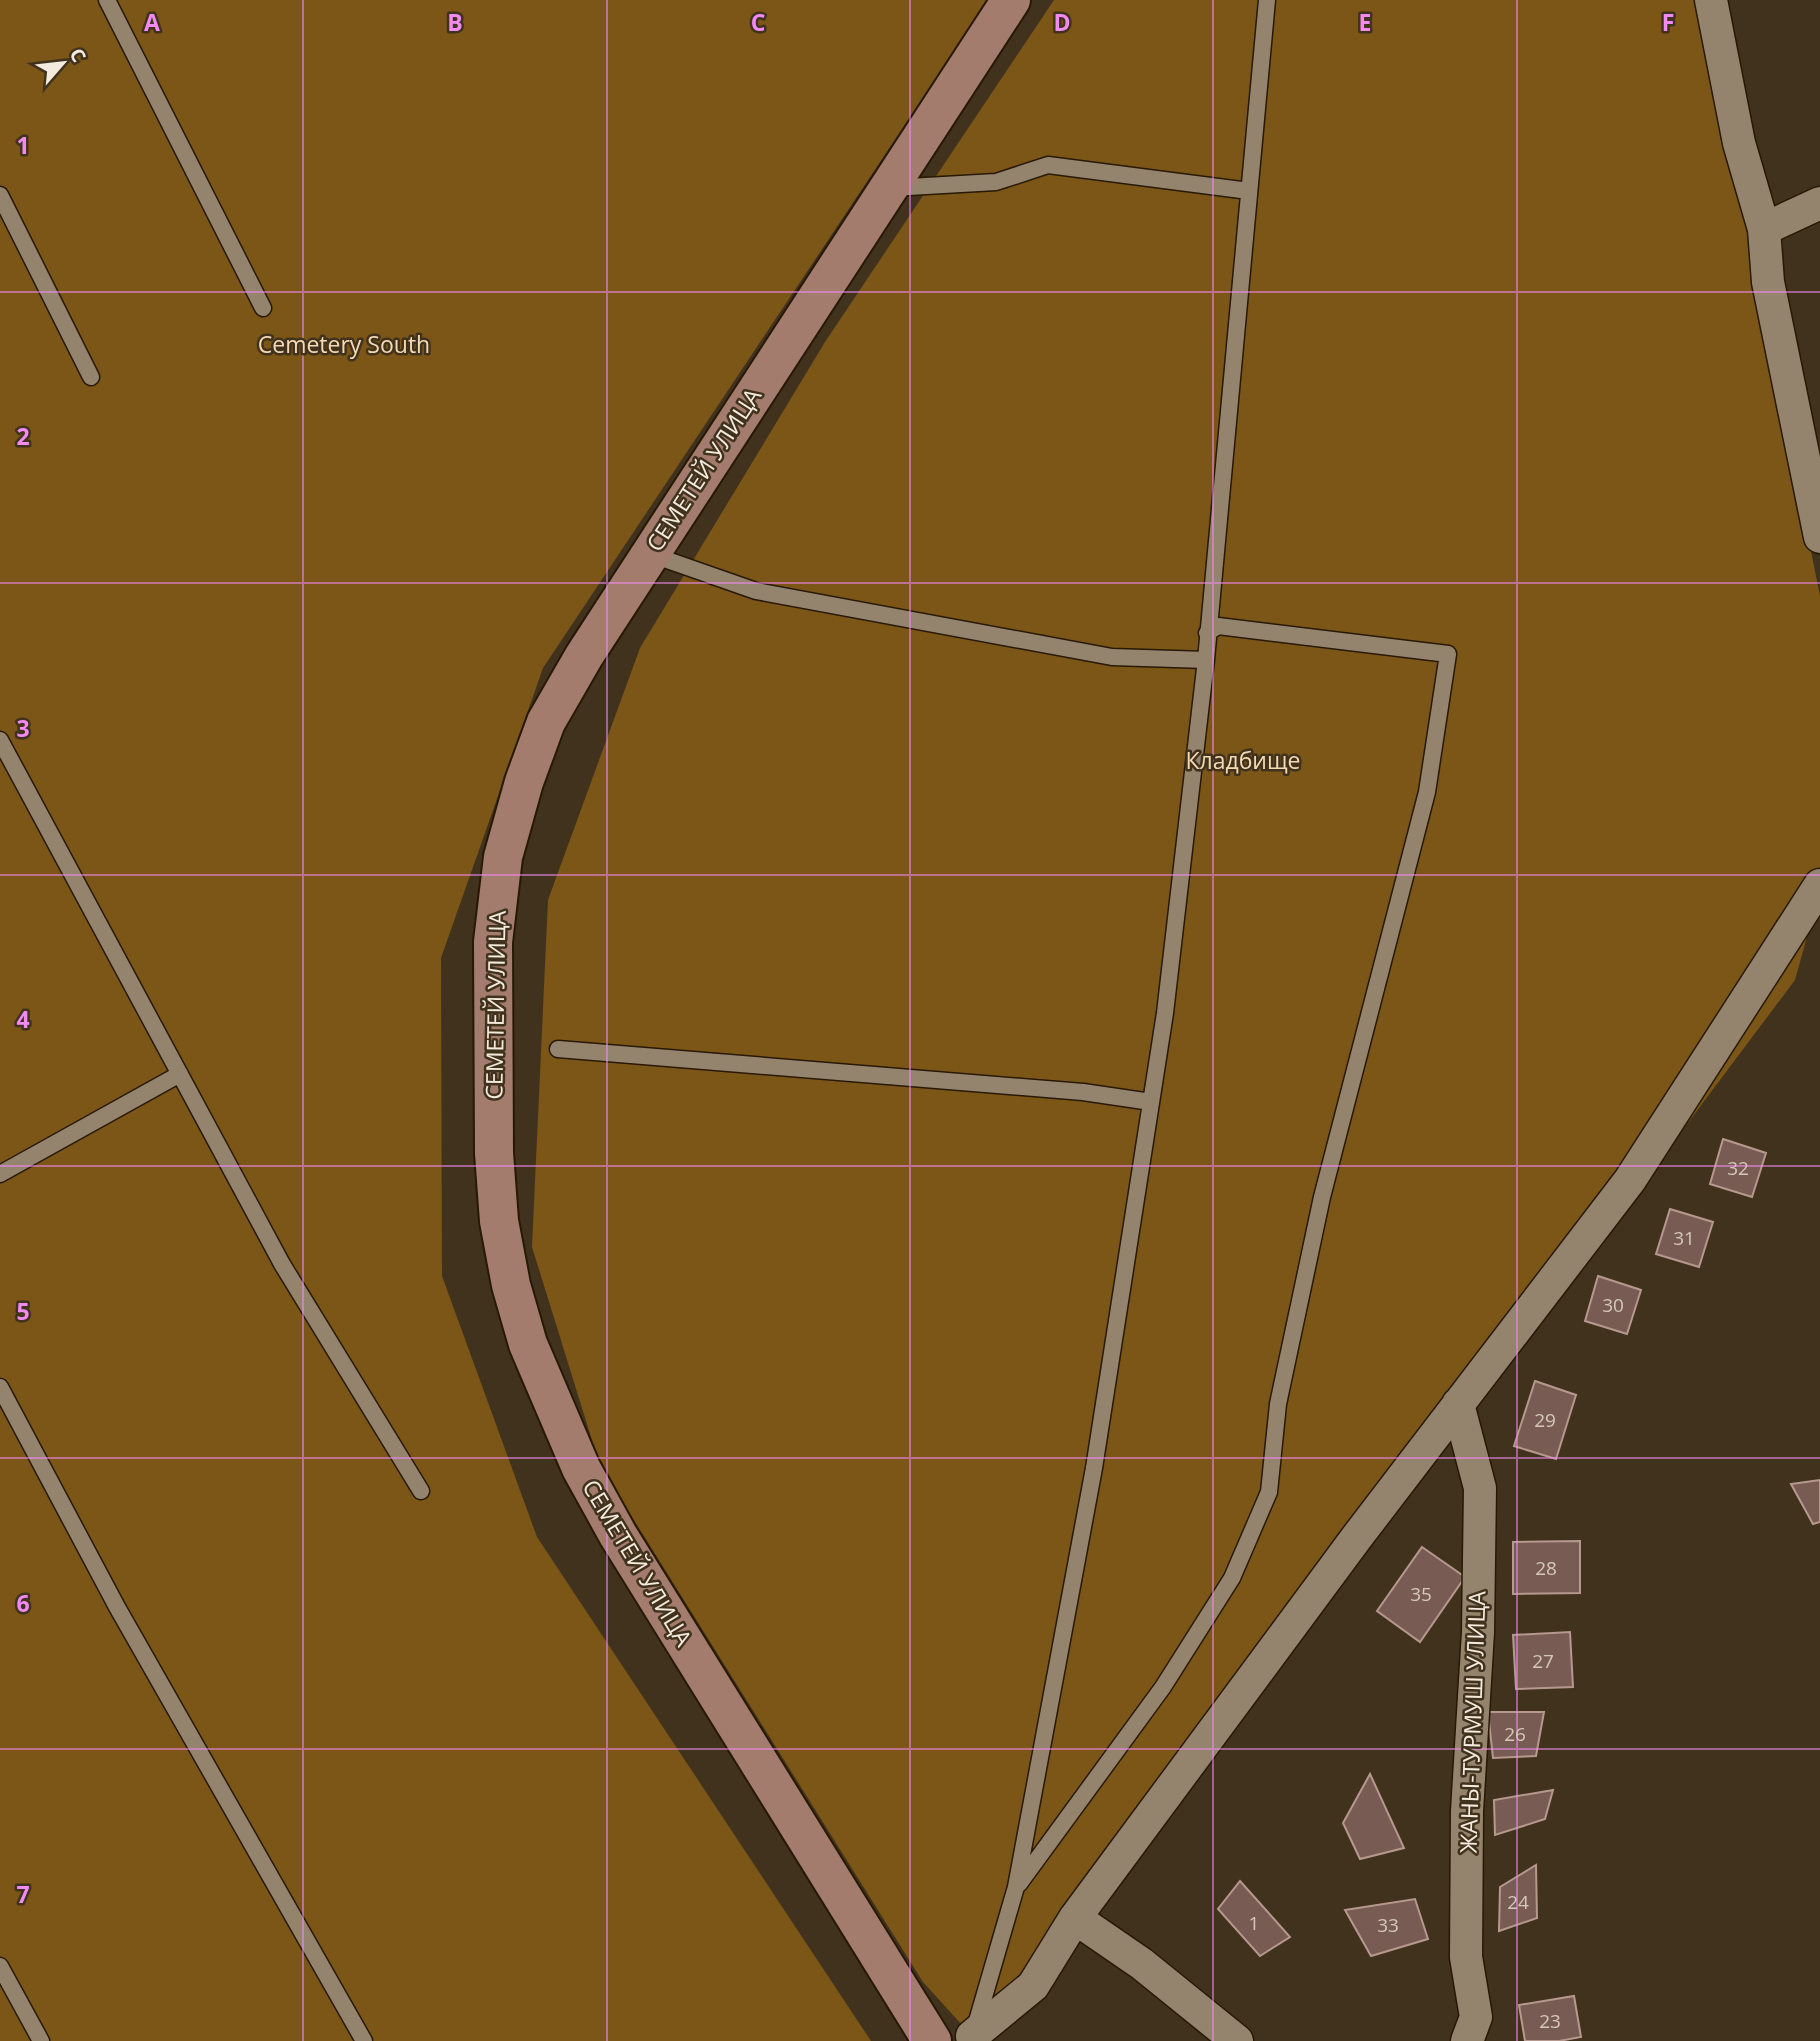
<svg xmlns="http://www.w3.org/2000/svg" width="1820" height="2041" font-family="'Open Sans',sans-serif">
<rect width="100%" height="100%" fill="#41321d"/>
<path fill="#7c5617" d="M 0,0 L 988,0 L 543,668 L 441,958 L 442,1276 L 537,1537 L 871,2041 L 0,2041 Z
M 1054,0 L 1700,0 L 1820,596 L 1820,890 L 1795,980 L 1054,1968 L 972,2036 L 923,1982 L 600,1466 L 532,1247 L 548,900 L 640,648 L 825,342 Z"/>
<path fill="#785c53" stroke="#b6988e" stroke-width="2" d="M 1723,1139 L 1766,1153 L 1752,1197 L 1710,1184 Z
M 1670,1209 L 1713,1222 L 1699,1267 L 1656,1254 Z
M 1598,1276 L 1641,1290 L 1627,1334 L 1585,1321 Z
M 1535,1381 L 1576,1395 L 1556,1459 L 1514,1446 Z
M 1820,1480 L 1820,1522 L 1813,1524 L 1791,1484 Z
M 1580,1541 L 1580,1593 L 1513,1594 L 1513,1542 Z
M 1422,1547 L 1465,1577 L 1420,1642 L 1377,1611 Z
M 1570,1632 L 1573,1687 L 1516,1689 L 1513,1635 Z
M 1488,1712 L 1544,1712 L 1536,1756 L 1493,1758 Z
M 1370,1774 L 1404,1848 L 1360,1859 L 1343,1823 Z
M 1553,1790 L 1545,1819 L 1495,1835 L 1494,1800 Z
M 1536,1865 L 1537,1918 L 1499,1931 L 1500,1887 Z
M 1240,1881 L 1290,1937 L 1260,1956 L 1218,1909 Z
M 1415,1899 L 1428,1939 L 1371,1956 L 1345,1910 Z
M 1574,1996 L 1581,2037 L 1559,2041 L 1525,2041 L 1519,2005 Z"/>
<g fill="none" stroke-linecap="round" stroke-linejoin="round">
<g stroke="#271905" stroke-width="19">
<path id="lane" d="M 107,0 L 263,308
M 891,188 L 996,182 L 1048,165 L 1249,191
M 0,195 L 91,377
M 650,554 L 756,591 L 1112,657 L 1206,660
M 0,740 L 282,1264 L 421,1491
M 558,1049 L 1083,1092 L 1151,1102
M 0,1174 L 180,1074
M 0,1387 L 117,1607 L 364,2041
M 1019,1884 L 1163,1687 L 1232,1578 L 1269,1492 L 1278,1404 L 1322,1197 L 1427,792 L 1448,654 L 1218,626 L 1207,633
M 0,1966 L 41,2041
M 975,2028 L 1016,1887 L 1094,1468 L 1165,1013 L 1206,660 L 1267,0"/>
</g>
<g stroke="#271905" stroke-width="35">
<path id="street" d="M 1711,0 L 1739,143 L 1764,229 L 1768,282 L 1820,537
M 1764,229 L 1820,203
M 1458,1404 L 1480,1488 L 1478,1632 L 1467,1811 L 1466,1957 L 1476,2017 L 1467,2041
M 1075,1918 L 1142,1964 L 1237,2041
M 972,2036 L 1033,1986 L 1075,1918 L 1357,1537 L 1630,1180 L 1820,885"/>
</g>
<g stroke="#271905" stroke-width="42">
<path id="secondary" d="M 932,2041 L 618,1535 L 581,1468 L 528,1344 L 511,1285 L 499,1221 L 494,1153 L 493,942 L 503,857 L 524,782 L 546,722 L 584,656 L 1011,0"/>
</g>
<use href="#lane" stroke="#95846d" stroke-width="16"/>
<use href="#street" stroke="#95846d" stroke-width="32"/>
<use href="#secondary" stroke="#a37c6d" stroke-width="38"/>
</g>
<path fill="none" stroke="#f28af3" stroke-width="2" stroke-opacity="0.55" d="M 303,0 L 303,2041M 607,0 L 607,2041M 910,0 L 910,2041M 1213,0 L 1213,2041M 1517,0 L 1517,2041M 0,292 L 1820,292M 0,583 L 1820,583M 0,875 L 1820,875M 0,1166 L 1820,1166M 0,1458 L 1820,1458M 0,1749 L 1820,1749"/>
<g text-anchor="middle" stroke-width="5" stroke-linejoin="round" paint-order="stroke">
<g font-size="19" fill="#d5c7bb">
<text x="1738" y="1175">32</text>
<text x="1684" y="1245">31</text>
<text x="1613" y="1312">30</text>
<text x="1545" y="1427">29</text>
<text x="1546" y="1575">28</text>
<text x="1421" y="1601">35</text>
<text x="1543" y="1668">27</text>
<text x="1515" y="1741">26</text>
<text x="1518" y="1909">24</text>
<text x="1254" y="1930">1</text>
<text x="1388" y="1932">33</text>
<text x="1550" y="2028">23</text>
</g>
<g font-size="23" fill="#f4d8b2" stroke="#41321d">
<text x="344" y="353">Cemetery South</text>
<text x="1243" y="769">Кладбище</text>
</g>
<g font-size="23" fill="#f4ebde" stroke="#41321d">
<text transform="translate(704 470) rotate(-57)" y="8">СЕМЕТЕЙ УЛИЦА</text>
<text transform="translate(496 1005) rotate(-89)" y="8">СЕМЕТЕЙ УЛИЦА</text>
<text transform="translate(637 1563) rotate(59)" y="8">СЕМЕТЕЙ УЛИЦА</text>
<text transform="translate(1473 1722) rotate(-88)" y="8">ЖАНЫ-ТУРМУШ УЛИЦА</text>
</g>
</g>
<g font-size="23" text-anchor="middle" font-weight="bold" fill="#f28af3" stroke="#41321d" stroke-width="5" stroke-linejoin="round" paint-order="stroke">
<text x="152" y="31">A</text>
<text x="455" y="31">B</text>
<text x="758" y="31">C</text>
<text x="1062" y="31">D</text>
<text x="1365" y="31">E</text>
<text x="1668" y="31">F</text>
<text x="23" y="154">1</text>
<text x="23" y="445">2</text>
<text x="23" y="737">3</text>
<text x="23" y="1028">4</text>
<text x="23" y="1320">5</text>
<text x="23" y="1612">6</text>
<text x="23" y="1903">7</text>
</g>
<g transform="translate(63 63) rotate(62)" stroke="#41321d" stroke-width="5" paint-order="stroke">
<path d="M0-5L12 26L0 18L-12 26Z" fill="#f4ebde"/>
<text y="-10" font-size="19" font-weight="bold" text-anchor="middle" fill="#f4ebde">С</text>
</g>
</svg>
